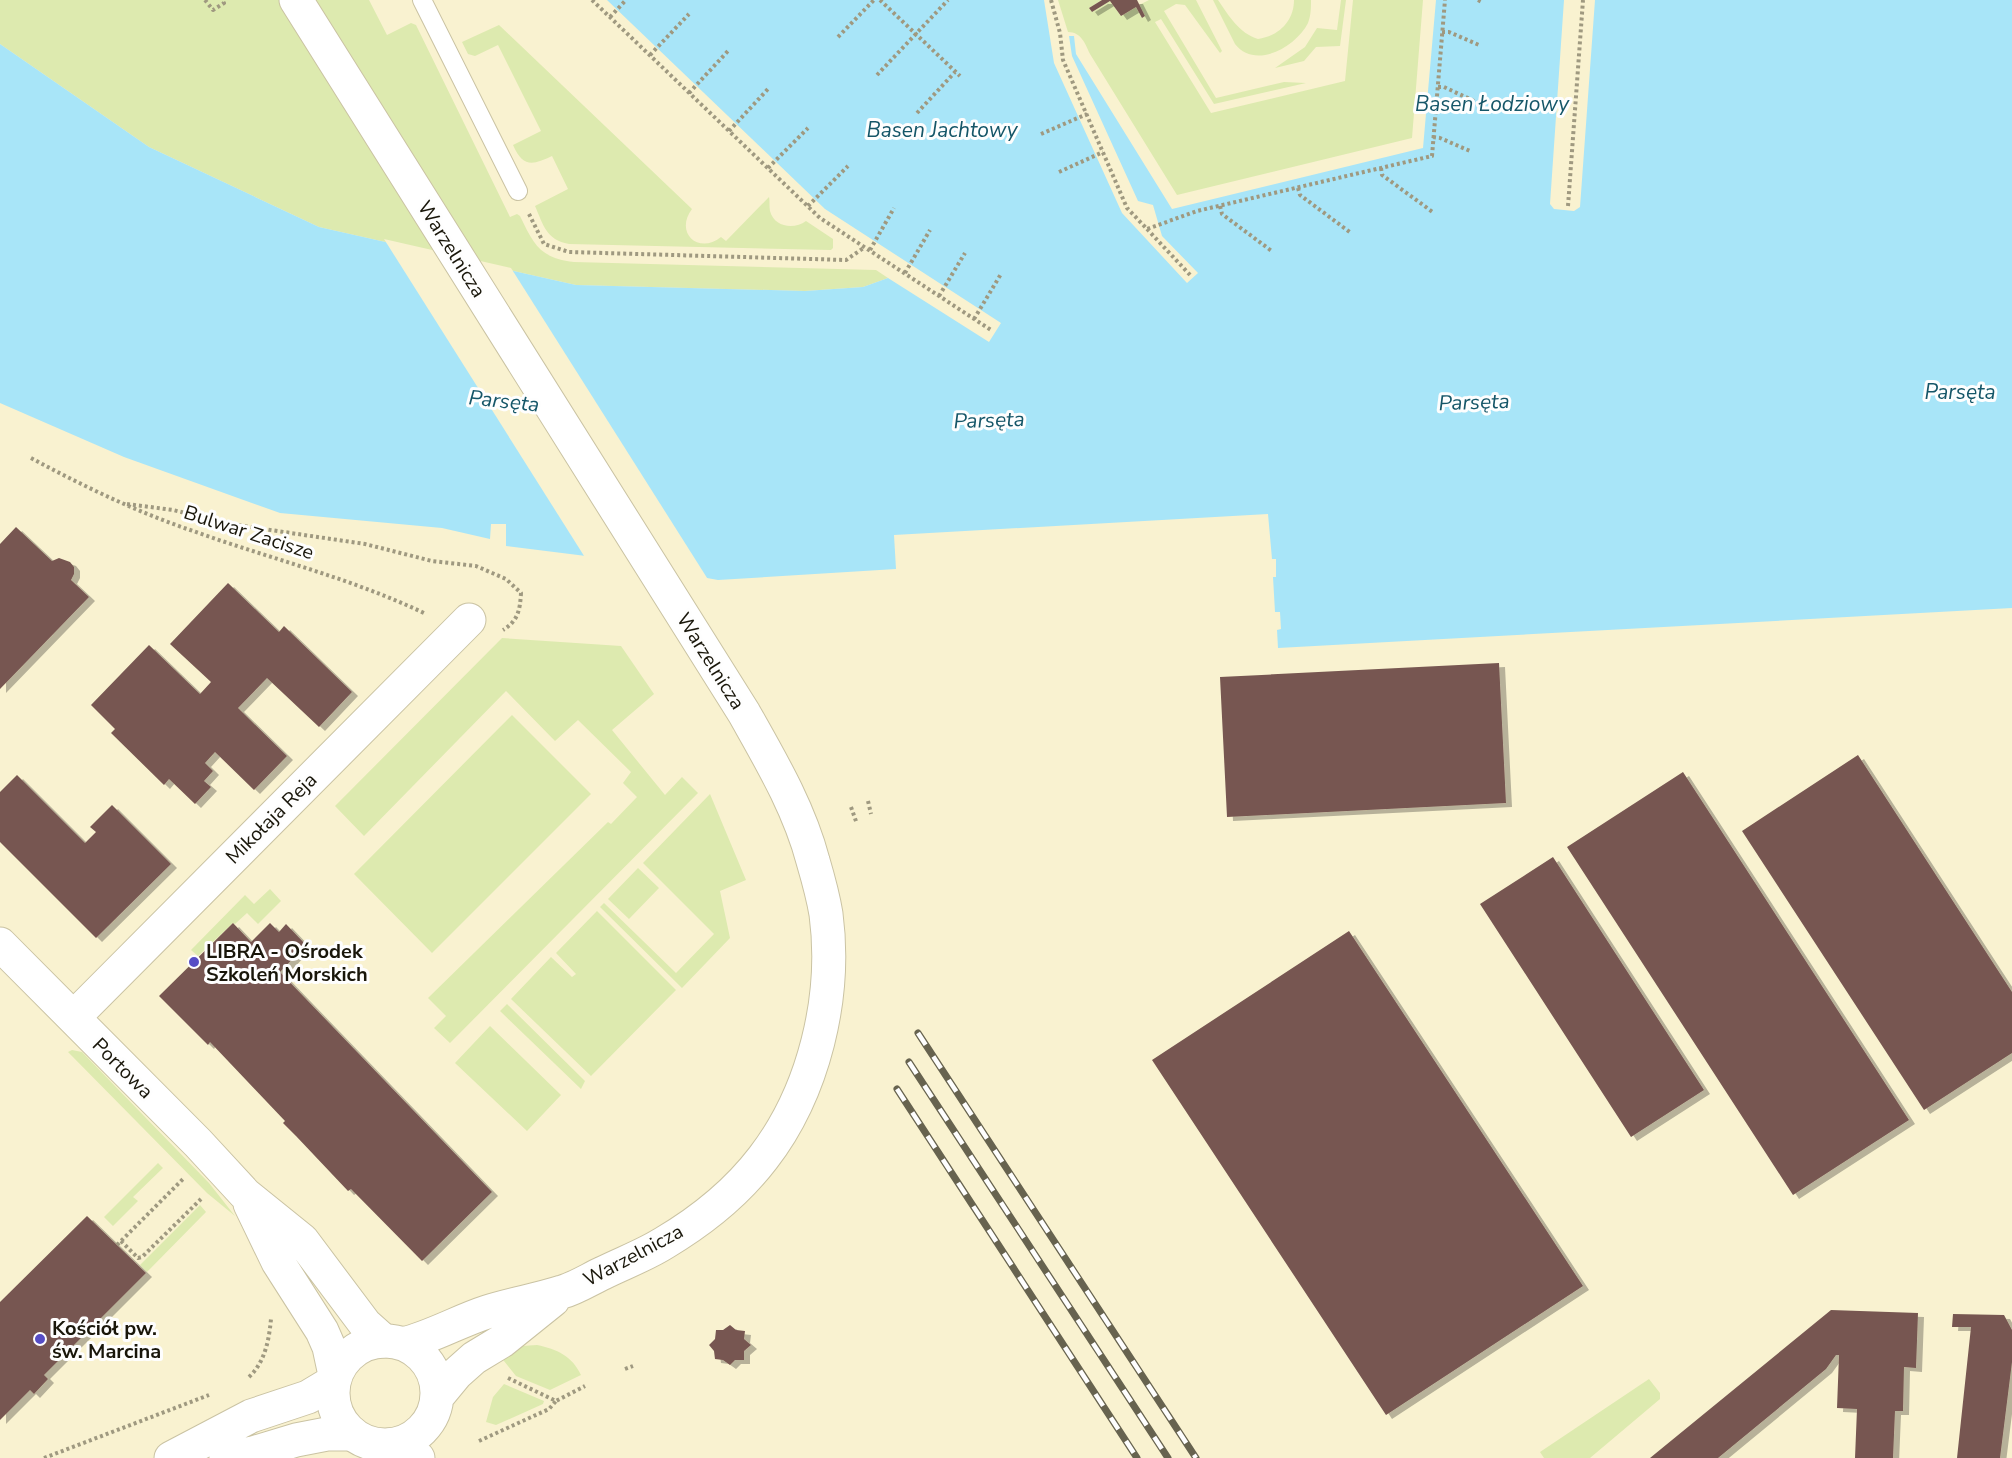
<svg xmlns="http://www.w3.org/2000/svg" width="2012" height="1458" font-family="'Nunito Sans',sans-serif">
<defs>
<filter id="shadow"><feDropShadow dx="6" dy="4" stdDeviation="0" flood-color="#0004"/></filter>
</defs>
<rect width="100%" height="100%" fill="#f9f2d0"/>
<path fill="#ddeaaf" d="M 0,0 L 369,0 L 387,35 L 411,23 L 416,25 L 510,217 L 517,214 L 520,216 C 534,245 540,258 574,262 L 876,270 L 888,278 L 863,287 L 805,291 L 576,285 L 319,227 L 149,147 L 0,44 Z
M 1058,0 L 1102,0 L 1089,8 L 1092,12 L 1110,1 L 1121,16 L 1136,7 L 1142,18 L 1145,16 L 1139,5 L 1149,0 L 1196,0 L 1222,51 L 1220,53 L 1185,5 L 1176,4 L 1164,11 L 1216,98 L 1284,82 L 1306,83 L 1214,104 L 1161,19 L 1155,22 L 1211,113 L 1345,81 L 1353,0 L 1423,0 L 1412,138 L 1177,195 L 1090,54 C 1085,43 1081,32 1068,32 Z
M 1213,0 L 1218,0 C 1229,16 1239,33 1258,39 C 1279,36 1294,21 1294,0 L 1311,0 C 1311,8 1311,15 1308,23 C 1296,47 1255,70 1235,44 Z
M 1341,0 L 1346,0 L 1340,46 L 1316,47 L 1304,61 L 1275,68 L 1305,47 L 1317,28 L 1337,30 Z
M 499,25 L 692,209 C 674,233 699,255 721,237 L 726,241 L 769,197 C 770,201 769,206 770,211 C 774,227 794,230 806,221 L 833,239 L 833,248 L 831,250 L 569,244 C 546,240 543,224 535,206 L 568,189 L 552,156 C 533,165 523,168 513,145 L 541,131 L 498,45 L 475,56 L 468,54 L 462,42 Z
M 502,638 L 621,646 L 654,694 L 612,730 L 665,795 L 682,777 L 698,793 L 450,1043 L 434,1028 L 446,1016 L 428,998 L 608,822 L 611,824 L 637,797 L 623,783 L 631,772 L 578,720 L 555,741 L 506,691 L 364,836 L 335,806 Z
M 512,715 L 591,794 L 432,953 L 354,874 Z
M 710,794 L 746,880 L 720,891 L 730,938 L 682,988 L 600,907 L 604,903 L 676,973 L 714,934 L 643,863 Z
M 638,868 L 659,888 L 629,919 L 608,899 Z
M 270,889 L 281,901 L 258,924 L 247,913 L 235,924 L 233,923 L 198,956 L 191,950 L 245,895 L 254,904 Z
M 597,911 L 676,990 L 591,1076 L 511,999 L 551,957 L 572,977 L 576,974 L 556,953 Z
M 507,1004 L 585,1081 L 581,1089 L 500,1011 Z
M 490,1026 L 561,1095 L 527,1131 L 455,1063 Z
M 72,1050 L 82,1052 L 209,1183 L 235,1216 L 207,1193 L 68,1052 Z
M 158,1163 L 163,1168 L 133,1197 L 138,1201 L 113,1226 L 104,1217 Z
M 200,1205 L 206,1212 L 147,1272 L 140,1265 Z
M 537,1345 C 557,1349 572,1356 581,1375 L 550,1390 L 516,1376 L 500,1356 L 522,1346 Z
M 1649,1379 L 1660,1393 L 1660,1399 L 1590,1458 L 1544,1458 L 1540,1452 Z
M 504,1384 L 544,1401 L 543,1404 L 496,1425 L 486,1422 L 493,1397 Z"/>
<path fill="#a8e5f8" d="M 607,0 L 1044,0 L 1054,63 L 1122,213 L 1187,283 L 1198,273 L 1162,236 L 1153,205 L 1138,201 L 1072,56 L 1069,36 L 1074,36 L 1076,54 L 1172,209 L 1423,148 L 1436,0 L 1564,0 L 1550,204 L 1554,209 L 1574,211 L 1580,207 L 1595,0 L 2012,0 L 2012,608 L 1278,648 L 1277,630 L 1281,629 L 1280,612 L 1275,612 L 1273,577 L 1276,577 L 1276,559 L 1272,559 L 1268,514 L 894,535 L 896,569 L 718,580 L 586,556 L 506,546 L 506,524 L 491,524 L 490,539 L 442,528 L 280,513 L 124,457 L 0,403 L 0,44 L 149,147 L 319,227 L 576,285 L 805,291 L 863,287 L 888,278 L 989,342 L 1001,323 L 825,209 Z"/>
<path fill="#f9f2d0" d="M 384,239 L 511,268 L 709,581 L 586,559 Z"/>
<path fill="#775751" filter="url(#shadow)" d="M 1102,0 L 1137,0 L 1145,16 L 1142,18 L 1136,7 L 1121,16 L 1110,1 L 1092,12 L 1089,8 Z
M 16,527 L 52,561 L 59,558 L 70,562 L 74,567 L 74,574 L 71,580 L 89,597 L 0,689 L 0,544 Z
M 228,583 L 279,632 L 284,626 L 352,692 L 319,727 L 267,678 L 238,708 L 287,756 L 254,790 L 215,752 L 205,763 L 213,771 L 204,781 L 211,787 L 195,804 L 169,779 L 164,785 L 111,733 L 115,729 L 91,705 L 149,645 L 200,694 L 211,682 L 170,644 Z
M 1499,663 L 1506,803 L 1227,817 L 1220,677 Z
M 1858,755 L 2012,992 L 2012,1053 L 1924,1110 L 1742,831 Z
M 1683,772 L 1909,1120 L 1793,1195 L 1567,847 Z
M 17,775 L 85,843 L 96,832 L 90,827 L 112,805 L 171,864 L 96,938 L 0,842 L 0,792 Z
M 1553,857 L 1704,1090 L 1631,1137 L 1480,904 Z
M 233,923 L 251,942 L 270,923 L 279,932 L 286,924 L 306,945 L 280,972 L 492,1192 L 422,1261 L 351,1189 L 348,1191 L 296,1136 L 283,1123 L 285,1121 L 210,1042 L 208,1045 L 159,996 Z
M 1349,931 L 1583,1286 L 1386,1415 L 1152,1060 Z
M 87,1216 L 146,1273 L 44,1375 L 48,1379 L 34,1394 L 30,1390 L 0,1420 L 0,1302 Z
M 1831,1310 L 1918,1313 L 1916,1368 L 1904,1367 L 1903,1411 L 1895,1411 L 1893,1458 L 1855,1458 L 1857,1409 L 1837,1408 L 1839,1355 L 1836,1355 L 1826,1369 L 1718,1458 L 1650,1458 Z
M 1953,1314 L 2004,1315 L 2012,1330 L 2012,1362 L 2000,1458 L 1957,1458 L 1971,1327 L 1952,1327 Z
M 730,1325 L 736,1330 L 745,1331 L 744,1339 L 751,1345 L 744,1351 L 744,1360 L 735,1360 L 730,1365 L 723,1360 L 715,1359 L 714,1351 L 709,1345 L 715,1339 L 716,1330 L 723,1330 Z"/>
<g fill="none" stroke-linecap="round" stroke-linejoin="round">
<g stroke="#cac3a3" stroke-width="20">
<path id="lane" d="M 422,0 L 518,191"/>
</g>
<g stroke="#cac3a3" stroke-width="35">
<path id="street" d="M 74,1017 L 469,620
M 390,1445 L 418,1458"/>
</g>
<g stroke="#cac3a3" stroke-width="35">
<path id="secondary" d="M 0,944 L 198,1143 L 245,1194 L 302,1240 L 365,1324 L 384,1341
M 250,1204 L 278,1262 L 322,1331 L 329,1347 L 335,1375
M 171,1458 L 251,1416 L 308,1397 L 333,1382
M 226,1458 L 253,1453 L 296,1440 L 327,1434 L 351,1434"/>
</g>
<g stroke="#cac3a3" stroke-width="35">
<path id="primary" d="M 296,0 L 744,713 C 771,761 799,808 813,861 C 818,878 823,896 826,914 C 837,997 814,1092 763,1158 C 737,1192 701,1221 664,1243 C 645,1255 623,1263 603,1273 C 590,1279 576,1288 562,1292 C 537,1300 512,1304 487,1312 C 459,1321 432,1337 403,1344
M333 1393a52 52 0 1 1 104 0a52 52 0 1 1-104 0Z
M 437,1397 L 456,1374 L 474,1358 L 502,1341 L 553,1300"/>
</g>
<path stroke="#9f9980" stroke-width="4" stroke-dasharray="3 3" stroke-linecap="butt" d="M 205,0 L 213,10 L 224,3 L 222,0
M 592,0 L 820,218 L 991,330
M 880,0 L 960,76
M 1051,0 L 1060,33 L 1063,60 L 1127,208 L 1147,229 L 1197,211 L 1432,156 L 1445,0
M 1478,0 L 1482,2
M 610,17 L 626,0
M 1442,32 L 1449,32 L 1479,45
M 838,37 L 874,0
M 650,55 L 689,14
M 877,75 L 948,0
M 1438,87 L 1444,87 L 1474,101
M 689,93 L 728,51
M 917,113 L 955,72
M 729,131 L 768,89
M 1041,134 L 1087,114
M 1433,137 L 1440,138 L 1470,151
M 768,168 L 808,128
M 1381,168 L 1382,175 L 1434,213
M 1059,172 L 1103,152
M 1298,188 L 1300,195 L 1351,233
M 808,206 L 848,166
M 1220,206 L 1222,214 L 1273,252
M 1568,206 L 1583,0
M 529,214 L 544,244 L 569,252 L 846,260 L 865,247
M 1147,229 L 1191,276
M 870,250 L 894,208
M 905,273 L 930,230
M 939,296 L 965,253
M 974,319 L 1001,274
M 31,458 C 83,486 137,512 193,531 C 271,559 351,578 426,614
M 127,504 L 173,510 L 230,524 L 365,544 L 432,561 L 476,566 L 506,579 L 521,593 C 520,610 518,621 503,630
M 868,801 L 871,814
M 851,807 L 857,824
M 121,1241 L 138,1258 L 142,1257 L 201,1199
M 117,1245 L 183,1179
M 625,1369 L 633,1366
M 249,1377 C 265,1362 269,1340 271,1319
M 508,1378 L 556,1401 L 585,1386
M 479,1441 L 549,1409 L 556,1401
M 44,1458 L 209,1395"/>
<use href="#lane" stroke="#fff" stroke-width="18"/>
<use href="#street" stroke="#fff" stroke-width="33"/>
<use href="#secondary" stroke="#fff" stroke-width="33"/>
<use href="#primary" stroke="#fff" stroke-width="33"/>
<g stroke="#67634f" stroke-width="7">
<path id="rail" d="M 918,1033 L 1196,1458
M 909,1062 L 1168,1458
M 897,1089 L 1137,1458"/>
</g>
<use href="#rail" stroke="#fefefe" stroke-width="4.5" stroke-dasharray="14" stroke-linecap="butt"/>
</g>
<g fill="#564dc5" stroke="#fefefe" stroke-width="2">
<circle cx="194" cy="962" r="6"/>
<circle cx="40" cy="1339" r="6"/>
</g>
<g text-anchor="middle" stroke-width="6" stroke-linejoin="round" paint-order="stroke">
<g font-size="20" fill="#19160a" stroke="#fefefe">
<text transform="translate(452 249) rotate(58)" y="7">Warzelnicza</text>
<text transform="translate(249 532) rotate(18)" y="7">Bulwar Zacisze</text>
<text transform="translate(711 661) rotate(58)" y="7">Warzelnicza</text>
<text transform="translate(271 818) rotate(-45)" y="7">Mikołaja Reja</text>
<text transform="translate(123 1068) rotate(45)" y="7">Portowa</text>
<text transform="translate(633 1255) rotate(-28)" y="7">Warzelnicza</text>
</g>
<g font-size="20" font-weight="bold" fill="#19160a" stroke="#fefefe" text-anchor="start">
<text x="206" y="958">LIBRA - Ośrodek<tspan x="206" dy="23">Szkoleń Morskich</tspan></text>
<text x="52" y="1335">Kościół pw.<tspan x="52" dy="23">św. Marcina</tspan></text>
</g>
<g font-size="21" font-style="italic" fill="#155668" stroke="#fefefe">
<text x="1492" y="111">Basen Łodziowy</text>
<text x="942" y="137">Basen Jachtowy</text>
<text x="1960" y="399">Parsęta</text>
<text transform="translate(504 401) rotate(6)" y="7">Parsęta</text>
<text transform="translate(1474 402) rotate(-2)" y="7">Parsęta</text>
<text transform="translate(989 420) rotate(-2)" y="7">Parsęta</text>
</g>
</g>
</svg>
